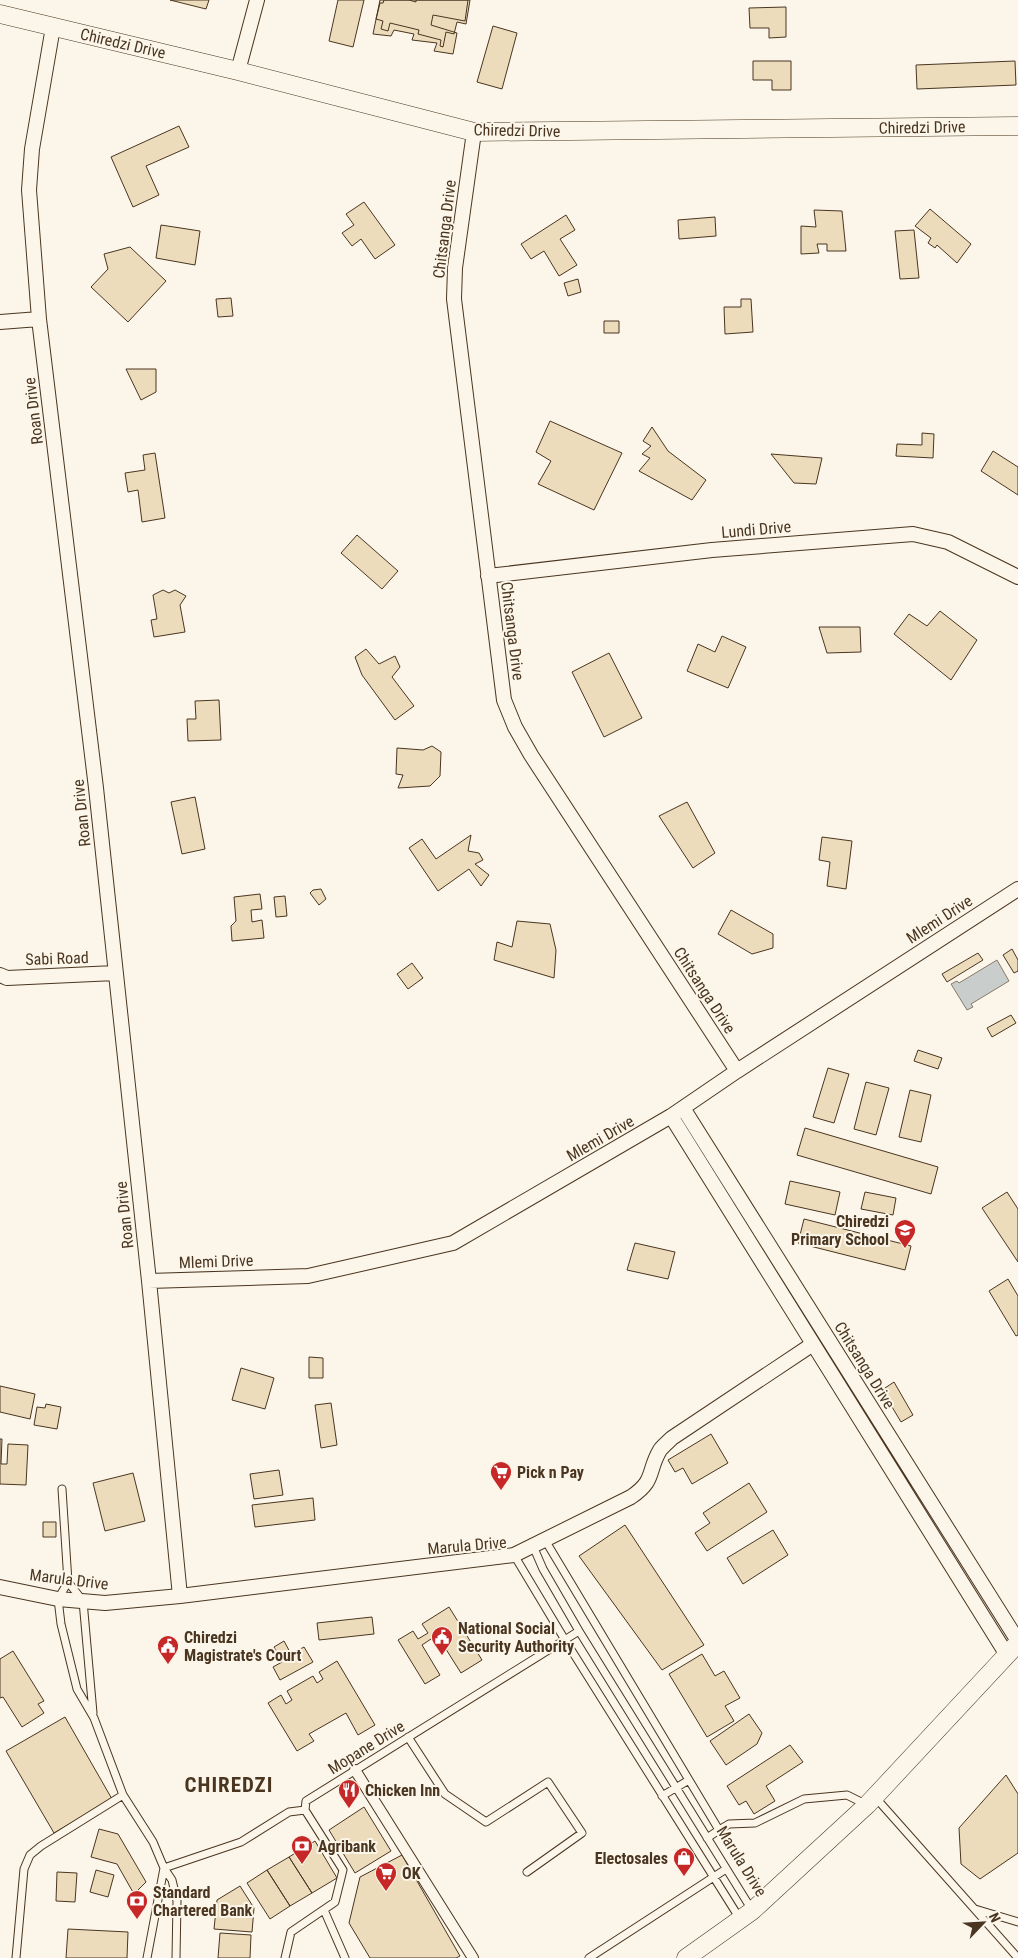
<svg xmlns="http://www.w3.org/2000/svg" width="1018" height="1958" font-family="'Roboto Condensed',sans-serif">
<rect width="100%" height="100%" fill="#fbf6e9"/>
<path fill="#c9cecd" stroke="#887966" d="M 997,960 L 1009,981 L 971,1004 L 973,1007 L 967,1010 L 951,984 L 957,981 L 959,983 Z"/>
<path fill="#ecdcbc" stroke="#4a3520" d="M 170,0 L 209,0 L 206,9 Z
M 338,0 L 364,0 L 353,47 L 329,41 Z
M 380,0 L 409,0 L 416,2 L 416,0 L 468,0 L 465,21 L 433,15 L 431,25 L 457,33 L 453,54 L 434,51 L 437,43 L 412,40 L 414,34 L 394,30 L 391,36 L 373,34 Z
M 384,0 L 470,0 L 466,24 L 457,22 L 454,34 L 446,32 L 443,47 L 440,46 L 441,40 L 418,34 L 419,30 L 390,23 L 388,31 L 381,29 L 383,21 L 376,19 L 380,3 L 383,3 Z
M 786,7 L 786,37 L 769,38 L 769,28 L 750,28 L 749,8 Z
M 493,26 L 517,33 L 502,89 L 477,82 Z
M 753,61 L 791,61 L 791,90 L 772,90 L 772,80 L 753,80 Z
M 1015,61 L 1016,85 L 917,89 L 916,65 Z
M 179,126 L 189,147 L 146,166 L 159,195 L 133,207 L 111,157 Z
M 364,202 L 395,245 L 375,259 L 361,239 L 352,246 L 342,233 L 354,225 L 346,214 Z
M 930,209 L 971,244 L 957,263 L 937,245 L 935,248 L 928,243 L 931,238 L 915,226 Z
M 814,210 L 842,211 L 846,251 L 827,251 L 827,244 L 817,244 L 819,253 L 801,254 L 801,226 L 816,227 Z
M 566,215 L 575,230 L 560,239 L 577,265 L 559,276 L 544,251 L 531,259 L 521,244 Z
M 715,217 L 716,236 L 679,239 L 678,220 Z
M 161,225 L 200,231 L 195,265 L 156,258 Z
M 914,230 L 919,278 L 900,279 L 895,231 Z
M 130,247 L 166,281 L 128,322 L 91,287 L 108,269 L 104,254 Z
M 578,279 L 581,292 L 568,296 L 564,283 Z
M 231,298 L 233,316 L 218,317 L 216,299 Z
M 741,299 L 751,299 L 753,332 L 725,334 L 724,307 L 741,307 Z
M 604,321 L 619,321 L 619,333 L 604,333 Z
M 126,369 L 156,369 L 156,392 L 141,400 Z
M 550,421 L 622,453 L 594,510 L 538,484 L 551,461 L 536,452 Z
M 652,427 L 668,451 L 706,480 L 692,500 L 639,471 L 650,458 L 642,454 L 651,446 L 643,441 Z
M 922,433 L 934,434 L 933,458 L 896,456 L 897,444 L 922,445 Z
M 993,451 L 1018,467 L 1018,495 L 981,471 Z
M 155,453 L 165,518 L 142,522 L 138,490 L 128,492 L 125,473 L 145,470 L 143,455 Z
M 771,454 L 822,458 L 816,484 L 794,483 Z
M 357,535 L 398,571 L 382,589 L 341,553 Z
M 163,590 L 169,593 L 175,590 L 186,596 L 180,605 L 185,632 L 154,637 L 151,620 L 157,619 L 153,595 Z
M 940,611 L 977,640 L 951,680 L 894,634 L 909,614 L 927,626 Z
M 819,627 L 860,627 L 861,652 L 827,653 Z
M 722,636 L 746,647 L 728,688 L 687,671 L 698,644 L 715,652 Z
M 366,649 L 379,664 L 395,656 L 400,667 L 392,677 L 414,706 L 395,720 L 362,675 L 355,657 Z
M 609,653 L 642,718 L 604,737 L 572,672 Z
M 219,700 L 221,740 L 188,741 L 187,719 L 196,719 L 195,701 Z
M 432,746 L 441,752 L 440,776 L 430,786 L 398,788 L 403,775 L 396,774 L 397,748 L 423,750 Z
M 195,797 L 205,849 L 182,854 L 171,802 Z
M 687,802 L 715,853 L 693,868 L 659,816 Z
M 471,835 L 468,851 L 479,853 L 483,860 L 475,864 L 489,875 L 481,886 L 469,869 L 438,891 L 409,848 L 422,839 L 436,859 Z
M 822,837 L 852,841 L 846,889 L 827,886 L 830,862 L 819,860 Z
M 321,889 L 326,899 L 319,905 L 310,893 L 313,890 Z
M 260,894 L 262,909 L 251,910 L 252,922 L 262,920 L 264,938 L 232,941 L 231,926 L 236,921 L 234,897 Z
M 285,896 L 287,916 L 276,917 L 274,897 Z
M 731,910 L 773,934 L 773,948 L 752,954 L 718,934 Z
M 517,921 L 550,924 L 556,950 L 554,978 L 494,960 L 497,942 L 512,947 Z
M 1012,949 L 1018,960 L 1018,971 L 1014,973 L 1003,955 Z
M 978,953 L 983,960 L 947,982 L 942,974 Z
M 412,963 L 423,978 L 408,989 L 397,974 Z
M 1011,1015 L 1016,1023 L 992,1037 L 987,1028 Z
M 918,1050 L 942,1058 L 938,1069 L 914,1061 Z
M 828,1068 L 849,1074 L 834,1123 L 813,1117 Z
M 866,1082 L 889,1088 L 876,1135 L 854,1129 Z
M 910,1090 L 931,1095 L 921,1142 L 899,1137 Z
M 805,1128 L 938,1167 L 931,1194 L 797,1155 Z
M 790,1181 L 840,1192 L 835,1215 L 785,1204 Z
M 865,1192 L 896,1198 L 893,1215 L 861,1209 Z
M 1007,1192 L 1018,1209 L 1018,1262 L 982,1208 Z
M 804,1219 L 911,1246 L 905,1270 L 798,1243 Z
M 635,1243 L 675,1252 L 668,1279 L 627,1270 Z
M 1008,1279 L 1018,1296 L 1018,1335 L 1016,1336 L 989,1291 Z
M 309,1357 L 323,1358 L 323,1378 L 309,1378 Z
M 241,1368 L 274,1378 L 265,1409 L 232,1400 Z
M 894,1382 L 913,1415 L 901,1422 L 882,1390 Z
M 0,1386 L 35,1394 L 30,1419 L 0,1412 Z
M 331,1403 L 337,1445 L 321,1448 L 315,1405 Z
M 46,1404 L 61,1407 L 57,1429 L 34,1425 L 37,1407 L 45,1408 Z
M 711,1434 L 728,1463 L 692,1484 L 683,1468 L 675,1472 L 668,1460 Z
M 0,1439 L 2,1439 L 1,1464 L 7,1464 L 8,1444 L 28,1445 L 26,1485 L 0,1484 Z
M 279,1470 L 283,1495 L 254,1499 L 250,1474 Z
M 133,1473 L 145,1521 L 105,1531 L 93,1483 Z
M 749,1483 L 767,1512 L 707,1551 L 695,1533 L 710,1523 L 703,1513 Z
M 313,1498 L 315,1520 L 255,1527 L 252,1505 Z
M 43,1522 L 56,1522 L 56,1537 L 43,1537 Z
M 625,1525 L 704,1645 L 662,1670 L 579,1556 Z
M 773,1530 L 788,1555 L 743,1584 L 727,1558 Z
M 449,1607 L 482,1660 L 461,1673 L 437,1635 L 422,1645 L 440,1675 L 425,1684 L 398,1640 L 413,1631 L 418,1639 L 428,1633 L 422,1624 Z
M 372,1617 L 374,1634 L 319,1640 L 317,1623 Z
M 284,1641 L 291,1654 L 304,1647 L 313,1662 L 280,1680 L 273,1667 L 282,1662 L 274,1647 Z
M 13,1651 L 44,1701 L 38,1704 L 44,1713 L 22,1727 L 3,1697 L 0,1698 L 0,1659 Z
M 702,1654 L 715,1676 L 724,1671 L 740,1698 L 725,1706 L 734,1721 L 707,1737 L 669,1674 Z
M 337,1661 L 375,1725 L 358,1735 L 346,1713 L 309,1734 L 314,1741 L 297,1751 L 268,1703 L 281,1695 L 286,1704 L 292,1700 L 287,1691 L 313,1676 L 317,1683 L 323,1679 L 319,1672 Z
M 749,1714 L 762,1733 L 757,1744 L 726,1765 L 710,1741 Z
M 65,1717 L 112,1799 L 54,1833 L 6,1751 Z
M 790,1745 L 803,1762 L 766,1786 L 775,1801 L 754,1814 L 746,1801 L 739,1805 L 727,1786 Z
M 1006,1775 L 1018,1794 L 1018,1853 L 980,1879 L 961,1864 L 959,1828 Z
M 364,1807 L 391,1851 L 355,1873 L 329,1830 Z
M 99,1829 L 118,1834 L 146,1882 L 134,1894 L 117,1864 L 91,1857 Z
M 315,1841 L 337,1878 L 312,1893 L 289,1857 Z
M 402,1855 L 460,1956 L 456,1958 L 370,1958 L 349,1923 L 360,1877 Z
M 289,1857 L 312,1893 L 290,1906 L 267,1870 Z
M 96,1870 L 114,1875 L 108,1897 L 90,1892 Z
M 267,1870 L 290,1906 L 270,1919 L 247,1883 Z
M 57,1872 L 77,1873 L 75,1902 L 56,1901 Z
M 240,1886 L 254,1908 L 252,1932 L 214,1929 L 217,1900 Z
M 68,1929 L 128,1932 L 127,1958 L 66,1958 Z
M 220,1933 L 251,1935 L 250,1958 L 218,1958 Z"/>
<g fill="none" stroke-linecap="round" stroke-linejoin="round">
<g stroke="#4a3520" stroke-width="9">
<path id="service" d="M 62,1489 L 68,1582 L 58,1599 L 61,1624 L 77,1689 L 94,1718 L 123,1795 L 153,1842 L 164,1868 L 172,1880 L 177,1901 L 176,1958
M 545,1540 L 719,1830 L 707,1838
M 533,1546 L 543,1569 L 579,1631 L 752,1910
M 514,1555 L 565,1640 L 740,1919
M 68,1582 L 83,1601 L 93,1713
M 408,1737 L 445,1794 L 486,1822 L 548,1782 L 582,1833 L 527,1872
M 662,1796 L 689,1780
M 875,1797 L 1018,1958
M 719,1830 L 729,1824 L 755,1823 L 804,1799 L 847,1795 L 867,1805
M 164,1868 L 241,1842 L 289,1812 L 305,1810 L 306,1801 L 579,1631
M 975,1909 L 1018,1922
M 324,1910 L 345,1958
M 16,1958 L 24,1869 L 30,1855 L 41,1846 L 123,1795
M 147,1958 L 164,1868
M 285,1958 L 291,1932 L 335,1902 L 343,1870 L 305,1810
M 589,1958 L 726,1869"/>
</g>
<g stroke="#4a3520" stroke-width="12">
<path id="pedestrian" d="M 355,1770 L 473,1958"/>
</g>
<g stroke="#4a3520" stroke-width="16">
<path id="minor" d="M 53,27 L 32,149 L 29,190 L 39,319 L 96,788 L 149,1281 L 180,1596
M 238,71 L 257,0
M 474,132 L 455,268 L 454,299 L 504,700 L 515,727 L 531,755 L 737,1071
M 0,322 L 39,319
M 488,576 L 712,550 L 913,534 L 948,542 L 1018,577
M 0,975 L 7,978 L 115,973
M 683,1108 L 1018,1641
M 671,1116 L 1007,1655
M 149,1281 L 308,1276 L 453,1243 L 671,1116 L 737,1071 L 1018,889
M 0,1587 L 58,1599 L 105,1603 L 180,1596 L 514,1555 L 631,1497 C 656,1480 647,1472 660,1450 C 663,1446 668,1442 672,1438 L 813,1344"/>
</g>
<g stroke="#4a3520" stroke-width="19">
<path id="tertiary" d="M 0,14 L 238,71 L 474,132 L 1018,126
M 686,1958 L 752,1911 L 867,1805 L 1018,1643"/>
</g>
<use href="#service" stroke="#fbf6e9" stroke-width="7"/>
<use href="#pedestrian" stroke="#fbf6e9" stroke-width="10"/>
<use href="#minor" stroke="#fbf6e9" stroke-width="14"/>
<use href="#tertiary" stroke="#fbf6e9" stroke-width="18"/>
</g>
<defs>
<g id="school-pin" transform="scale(1.125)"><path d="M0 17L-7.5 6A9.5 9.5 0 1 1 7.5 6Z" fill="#c62828" stroke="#fbf6e9"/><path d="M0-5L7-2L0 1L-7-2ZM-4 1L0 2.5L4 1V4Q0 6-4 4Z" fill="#fff"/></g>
<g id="supermarket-pin" transform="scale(1.125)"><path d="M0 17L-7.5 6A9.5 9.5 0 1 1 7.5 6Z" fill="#c62828" stroke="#fbf6e9"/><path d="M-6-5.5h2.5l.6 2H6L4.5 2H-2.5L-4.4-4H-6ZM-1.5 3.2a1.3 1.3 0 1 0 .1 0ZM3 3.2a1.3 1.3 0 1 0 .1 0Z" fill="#fff"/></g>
<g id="civic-pin" transform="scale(1.125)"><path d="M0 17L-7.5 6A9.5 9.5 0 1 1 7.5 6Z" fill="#c62828" stroke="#fbf6e9"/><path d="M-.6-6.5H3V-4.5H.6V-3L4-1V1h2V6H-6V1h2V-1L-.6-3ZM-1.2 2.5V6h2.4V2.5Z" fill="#fff"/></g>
<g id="restaurant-pin" transform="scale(1.125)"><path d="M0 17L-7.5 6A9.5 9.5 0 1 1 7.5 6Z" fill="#c62828" stroke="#fbf6e9"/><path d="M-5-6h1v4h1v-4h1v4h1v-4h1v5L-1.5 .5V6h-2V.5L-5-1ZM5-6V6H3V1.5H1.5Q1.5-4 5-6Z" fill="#fff"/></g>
<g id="bank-pin" transform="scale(1.125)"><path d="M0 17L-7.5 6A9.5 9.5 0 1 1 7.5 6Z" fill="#c62828" stroke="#fbf6e9"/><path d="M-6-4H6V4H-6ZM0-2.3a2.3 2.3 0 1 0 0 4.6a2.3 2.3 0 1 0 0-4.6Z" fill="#fff"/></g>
<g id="shop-pin" transform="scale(1.125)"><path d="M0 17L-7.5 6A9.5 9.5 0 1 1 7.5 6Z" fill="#c62828" stroke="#fbf6e9"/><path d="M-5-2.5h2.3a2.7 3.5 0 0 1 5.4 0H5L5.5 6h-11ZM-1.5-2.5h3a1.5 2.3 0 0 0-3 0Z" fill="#fff"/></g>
</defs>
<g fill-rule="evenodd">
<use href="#school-pin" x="905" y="1230"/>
<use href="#supermarket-pin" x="501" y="1472"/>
<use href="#civic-pin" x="442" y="1637"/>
<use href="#civic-pin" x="168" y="1646"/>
<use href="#restaurant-pin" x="349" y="1790"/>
<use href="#bank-pin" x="302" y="1846"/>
<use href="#shop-pin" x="684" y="1858"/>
<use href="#supermarket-pin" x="386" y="1873"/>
<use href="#bank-pin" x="137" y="1901"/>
</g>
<g text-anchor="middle" stroke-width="4" stroke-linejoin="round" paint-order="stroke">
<g font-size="16" fill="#4a3520" stroke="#fbf6e9">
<text transform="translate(123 43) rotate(13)" y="6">Chiredzi Drive</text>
<text transform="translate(922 127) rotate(-1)" y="6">Chiredzi Drive</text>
<text transform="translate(517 130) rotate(1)" y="6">Chiredzi Drive</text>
<text transform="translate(444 229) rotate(-83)" y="6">Chitsanga Drive</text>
<text transform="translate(33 411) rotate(-97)" y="6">Roan Drive</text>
<text transform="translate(756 529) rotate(-5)" y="6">Lundi Drive</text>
<text transform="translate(513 631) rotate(83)" y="6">Chitsanga Drive</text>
<text transform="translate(81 813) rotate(-96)" y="6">Roan Drive</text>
<text transform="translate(939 919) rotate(-33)" y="6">Mlemi Drive</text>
<text transform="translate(57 958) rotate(-2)" y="6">Sabi Road</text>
<text transform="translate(705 990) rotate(57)" y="6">Chitsanga Drive</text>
<text transform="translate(600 1138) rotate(-30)" y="6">Mlemi Drive</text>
<text transform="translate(124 1215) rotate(-96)" y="6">Roan Drive</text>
<text transform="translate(216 1261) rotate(-2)" y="6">Mlemi Drive</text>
<text transform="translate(865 1365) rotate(58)" y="6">Chitsanga Drive</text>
<text transform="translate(467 1545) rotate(-5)" y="6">Marula Drive</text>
<text transform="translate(69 1579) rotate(7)" y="6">Marula Drive</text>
<text transform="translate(366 1747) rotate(-32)" y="6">Mopane Drive</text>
<text transform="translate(742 1861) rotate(58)" y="6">Marula Drive</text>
</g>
<g font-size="16" font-weight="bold" fill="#4a3520" stroke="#fbf6e9" text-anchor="start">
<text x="889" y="1227" text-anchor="end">Chiredzi<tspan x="889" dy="18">Primary School</tspan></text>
<text x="517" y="1478">Pick n Pay</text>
<text x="458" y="1634">National Social<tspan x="458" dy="18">Security Authority</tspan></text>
<text x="184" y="1643">Chiredzi<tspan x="184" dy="18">Magistrate's Court</tspan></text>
<text x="365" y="1796">Chicken Inn</text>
<text x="318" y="1852">Agribank</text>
<text x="668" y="1864" text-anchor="end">Electosales</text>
<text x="402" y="1879">OK</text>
<text x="153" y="1898">Standard<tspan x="153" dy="18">Chartered Bank</tspan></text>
</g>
<g font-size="21" font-weight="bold" letter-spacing="1" fill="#4a3520" stroke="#fbf6e9">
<text x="229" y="1792">CHIREDZI</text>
</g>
</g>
<g transform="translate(983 1923) rotate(65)" stroke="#fbf6e9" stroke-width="4" paint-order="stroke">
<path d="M0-4L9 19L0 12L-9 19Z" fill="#4a3520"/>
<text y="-8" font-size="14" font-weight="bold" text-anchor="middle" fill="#4a3520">N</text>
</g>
</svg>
